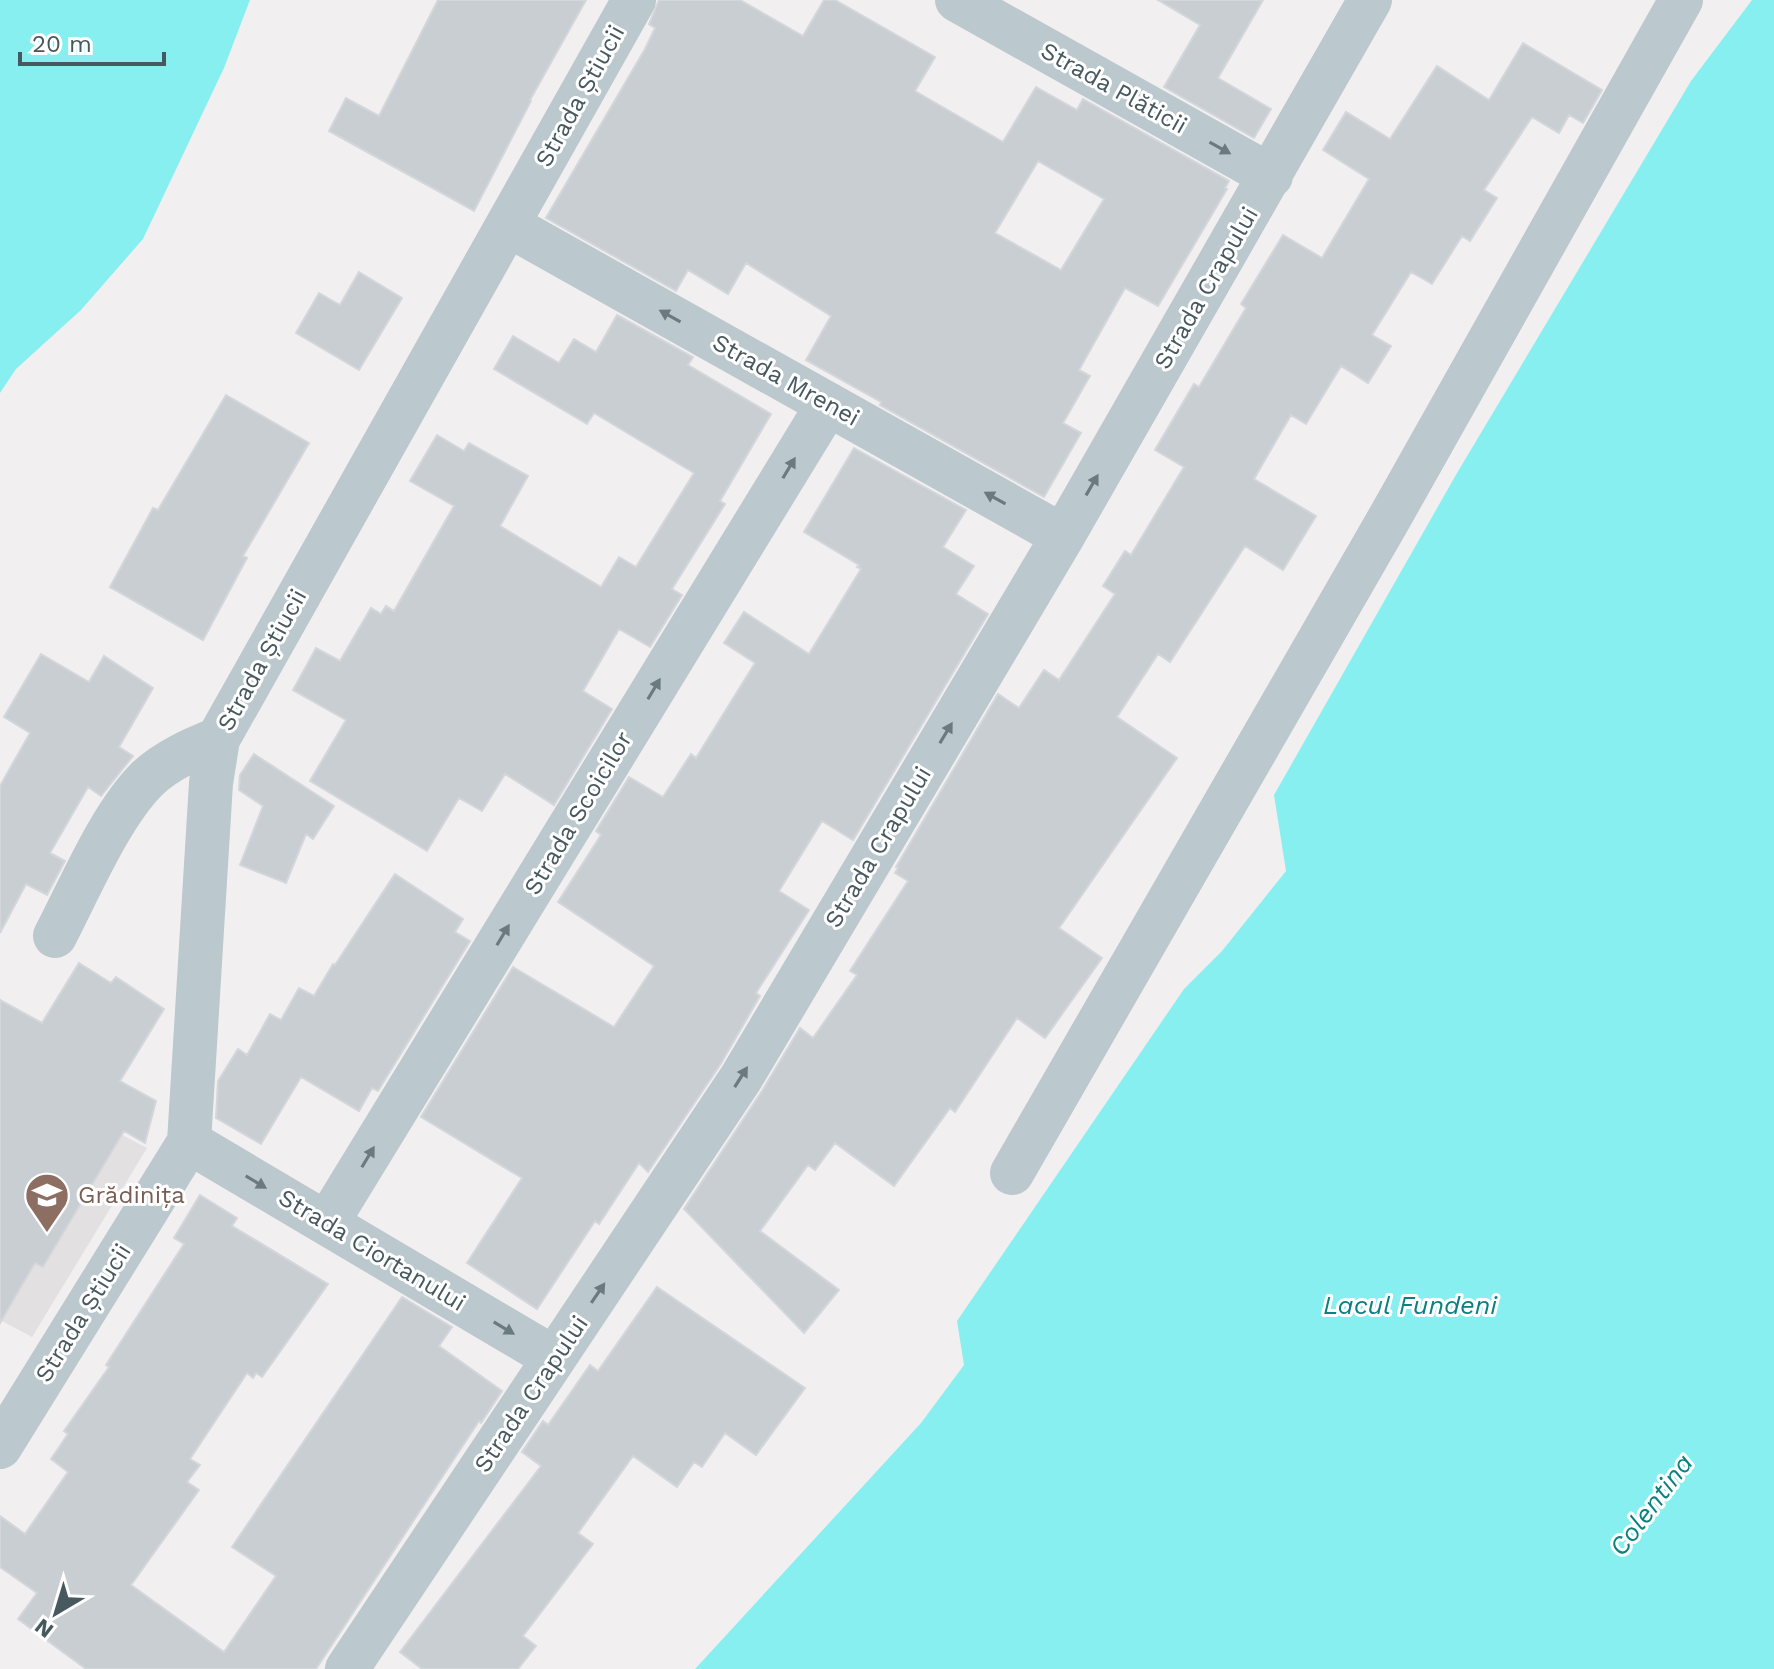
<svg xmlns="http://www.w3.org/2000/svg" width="1774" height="1669" font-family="'Work Sans',sans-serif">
<rect width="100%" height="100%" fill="#f2eff0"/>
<path fill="#e3e0e2" d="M 0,1071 L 147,1148 L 32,1337 L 0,1320 Z"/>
<path fill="#88eff0" d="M 0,0 L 250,0 L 224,68 L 143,239 L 81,310 L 16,369 L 0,393 Z
M 1752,0 L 1774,0 L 1774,1669 L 695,1669 L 921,1423 L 964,1365 L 957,1321 L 1184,989 L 1222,951 L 1286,871 L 1274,795 L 1457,473 L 1691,81 Z"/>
<path fill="#c9ced2" stroke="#d3d7db" stroke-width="2" fill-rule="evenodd" d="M 438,0 L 586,0 L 530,100 L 531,101 L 474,211 L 329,131 L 346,98 L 379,116 Z
M 659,0 L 740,0 L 803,36 L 824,0 L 835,0 L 935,57 L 915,91 L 1003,142 L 1036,87 L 1077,110 L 1083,99 L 1229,181 L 1225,188 L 1227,189 L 1158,306 L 1125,288 L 1079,370 L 1090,376 L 1063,423 L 1081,433 L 1044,497 L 880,405 L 881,402 L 806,360 L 831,316 L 746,263 L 728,294 L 688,270 L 676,291 L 546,218 L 645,49 L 655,28 L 649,24 ZM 1038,161 L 1104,199 L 1061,270 L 995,233 Z
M 1158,0 L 1263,0 L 1218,78 L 1271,109 L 1254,138 L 1164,87 L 1200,25 Z
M 1523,43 L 1602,90 L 1583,123 L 1569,115 L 1559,133 L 1532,117 L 1484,190 L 1497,198 L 1470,241 L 1462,236 L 1432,284 L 1411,272 L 1372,335 L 1391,346 L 1368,383 L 1341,366 L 1306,424 L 1291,415 L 1254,479 L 1316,516 L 1283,570 L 1245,546 L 1170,662 L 1158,654 L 1117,717 L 1177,758 L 1059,928 L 1102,958 L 1045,1038 L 1017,1018 L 955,1112 L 950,1108 L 894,1186 L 835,1143 L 815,1170 L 808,1165 L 760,1231 L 839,1290 L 804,1333 L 684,1209 L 762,1091 L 800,1028 L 813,1038 L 857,975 L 850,971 L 908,881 L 895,873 L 898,868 L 896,867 L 998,694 L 1019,708 L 1044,670 L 1059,680 L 1115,594 L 1103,586 L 1125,551 L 1131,555 L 1184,467 L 1155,450 L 1194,384 L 1199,387 L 1246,308 L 1241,304 L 1283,235 L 1322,258 L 1369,179 L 1323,150 L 1346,112 L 1390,139 L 1437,66 L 1489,100 Z
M 359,272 L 402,298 L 359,370 L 296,333 L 319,293 L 340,305 Z
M 617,315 L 693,357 L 688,365 L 771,414 L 720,501 L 725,504 L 672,589 L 682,595 L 650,647 L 619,629 L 583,691 L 612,709 L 554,805 L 505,774 L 482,811 L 459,798 L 427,851 L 310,781 L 346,720 L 293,690 L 316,648 L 340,661 L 371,608 L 381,614 L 386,606 L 394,611 L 454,506 L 410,481 L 437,435 L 464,451 L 469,443 L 528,476 L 500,526 L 601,587 L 619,557 L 636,567 L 694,473 L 594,413 L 587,424 L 494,369 L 513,336 L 559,363 L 574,339 L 596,352 Z
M 226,395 L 309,443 L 243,556 L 247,558 L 203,640 L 110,587 L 153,508 L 158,510 Z
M 854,448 L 966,510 L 943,547 L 974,566 L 956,594 L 988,614 L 853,840 L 822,821 L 779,891 L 809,910 L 756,993 L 760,996 L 720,1065 L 648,1172 L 639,1163 L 599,1224 L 595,1221 L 537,1309 L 467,1263 L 522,1178 L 421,1117 L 513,967 L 614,1027 L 654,966 L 558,902 L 601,835 L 596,831 L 629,777 L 663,797 L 691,754 L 696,758 L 755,663 L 724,643 L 744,612 L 809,654 L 861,569 L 857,567 L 859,565 L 804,532 Z
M 41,654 L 89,682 L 104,656 L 153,688 L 119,747 L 133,756 L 101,796 L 88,787 L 50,853 L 65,861 L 47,895 L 26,884 L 0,933 L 0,786 L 30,733 L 4,717 Z
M 254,754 L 334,806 L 313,839 L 306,834 L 286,883 L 240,865 L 263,806 L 239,790 L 240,775 Z
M 395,874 L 463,919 L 455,932 L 470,941 L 378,1091 L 372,1088 L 359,1111 L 301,1077 L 261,1144 L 216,1118 L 218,1081 L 238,1049 L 247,1055 L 270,1014 L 281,1020 L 299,988 L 314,996 L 333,964 L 335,965 Z
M 79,963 L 111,983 L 116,977 L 164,1009 L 120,1081 L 156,1101 L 145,1143 L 124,1131 L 43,1267 L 35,1263 L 0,1323 L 0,1000 L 42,1023 Z
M 200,1195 L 237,1218 L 232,1226 L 328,1284 L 262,1377 L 256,1373 L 253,1378 L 247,1373 L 190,1459 L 200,1465 L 187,1482 L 199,1490 L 131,1585 L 224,1652 L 276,1576 L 232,1547 L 402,1297 L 452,1327 L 439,1346 L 502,1391 L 481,1423 L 479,1421 L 316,1669 L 86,1669 L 18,1619 L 37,1593 L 0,1567 L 0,1516 L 25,1534 L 68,1472 L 51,1459 L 68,1434 L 64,1431 L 109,1367 L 106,1365 L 184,1244 L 174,1238 Z
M 657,1287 L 805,1388 L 756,1455 L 725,1433 L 702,1467 L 694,1462 L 677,1487 L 633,1456 L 578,1533 L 593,1544 L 523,1636 L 536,1646 L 518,1669 L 422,1669 L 400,1652 L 541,1466 L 522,1452 L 543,1421 L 548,1425 L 590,1365 L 598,1371 Z"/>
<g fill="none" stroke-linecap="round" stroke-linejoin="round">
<path stroke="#bbc8cd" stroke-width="44" d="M 957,0 L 1271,176
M 508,225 L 1063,536
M 55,936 C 80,888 110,816 147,779 C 167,760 193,749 218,739
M 189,1142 L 554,1358
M 1012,1173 L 1390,517 L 1681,0
M 327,1223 L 828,404
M 0,1447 L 189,1142 L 211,783 L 218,739 L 634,0
M 347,1669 L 741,1078 L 1063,536 L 1370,0"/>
</g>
<defs><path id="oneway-solid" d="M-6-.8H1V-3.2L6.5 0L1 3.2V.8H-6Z" transform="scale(2)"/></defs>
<g fill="#6a7a7f">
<use href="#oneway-solid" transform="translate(1220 148) rotate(29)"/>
<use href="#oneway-solid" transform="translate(670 316) rotate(-151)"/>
<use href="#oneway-solid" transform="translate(789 468) rotate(-59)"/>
<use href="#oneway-solid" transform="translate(1092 485) rotate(-60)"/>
<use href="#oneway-solid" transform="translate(995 498) rotate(-151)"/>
<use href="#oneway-solid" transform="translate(654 689) rotate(-59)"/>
<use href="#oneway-solid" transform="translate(946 733) rotate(-59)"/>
<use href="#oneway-solid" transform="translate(503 935) rotate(-59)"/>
<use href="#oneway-solid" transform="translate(741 1077) rotate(-58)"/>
<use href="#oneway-solid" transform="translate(368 1157) rotate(-59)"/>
<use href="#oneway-solid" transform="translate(256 1182) rotate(31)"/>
<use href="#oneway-solid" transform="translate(598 1293) rotate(-56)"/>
<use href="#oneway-solid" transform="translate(504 1328) rotate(31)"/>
</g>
<defs>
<g id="school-pin" transform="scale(2.3)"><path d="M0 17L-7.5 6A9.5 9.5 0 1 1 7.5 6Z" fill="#8d6e63" stroke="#fff"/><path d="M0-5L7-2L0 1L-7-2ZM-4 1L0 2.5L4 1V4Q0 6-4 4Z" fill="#fff"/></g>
</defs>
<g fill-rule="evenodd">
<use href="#school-pin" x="47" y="1195"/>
</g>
<g text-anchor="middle" stroke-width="6" stroke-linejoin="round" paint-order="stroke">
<g font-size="24" fill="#47585e" stroke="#fff">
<text transform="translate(1114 88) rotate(29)" y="8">Strada Plăticii</text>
<text transform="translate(580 96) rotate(-61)" y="8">Strada Știucii</text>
<text transform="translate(1206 288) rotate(-60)" y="8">Strada Crapului</text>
<text transform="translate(786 380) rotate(29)" y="8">Strada Mrenei</text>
<text transform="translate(262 660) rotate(-61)" y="8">Strada Știucii</text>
<text transform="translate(578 813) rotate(-59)" y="8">Strada Scoicilor</text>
<text transform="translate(878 847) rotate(-59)" y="8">Strada Crapului</text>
<text transform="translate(372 1250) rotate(31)" y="8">Strada Ciortanului</text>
<text transform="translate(83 1313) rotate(-58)" y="8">Strada Știucii</text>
<text transform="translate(531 1394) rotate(-56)" y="8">Strada Crapului</text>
</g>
<g font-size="24" fill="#785e54" stroke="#fff" text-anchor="start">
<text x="78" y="1203">Grădinița</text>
</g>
<g font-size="26" font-style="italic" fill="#0a8081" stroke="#fff">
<text x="1410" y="1314">Lacul Fundeni</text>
<text transform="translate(1651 1505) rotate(-53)" y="9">Colentina</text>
</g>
</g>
<g transform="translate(56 1613) rotate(218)" stroke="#ffffff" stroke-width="6" paint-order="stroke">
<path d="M0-6L14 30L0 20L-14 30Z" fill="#47585e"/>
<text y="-12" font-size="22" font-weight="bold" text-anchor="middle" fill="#47585e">N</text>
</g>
<path d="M20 52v12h144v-12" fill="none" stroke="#47585e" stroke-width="4"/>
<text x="32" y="52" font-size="24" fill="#47585e" stroke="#ffffff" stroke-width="6" paint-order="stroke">20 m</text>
</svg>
